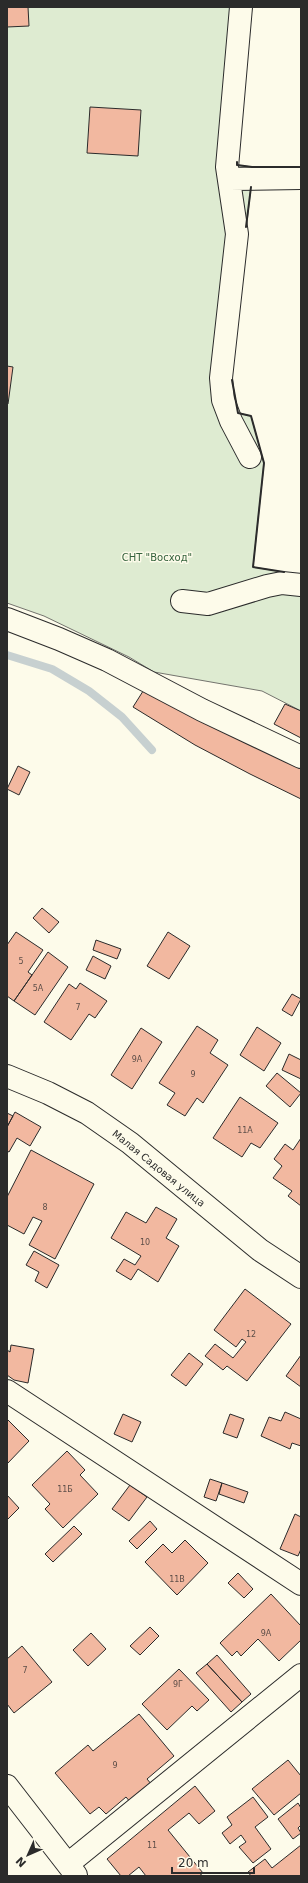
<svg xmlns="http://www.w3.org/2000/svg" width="308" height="1883" font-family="'DejaVu Sans',sans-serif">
<rect width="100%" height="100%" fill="#fdfbea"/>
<path fill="#deebd1" stroke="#74746e" d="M 7,7 L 252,7 L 237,165 L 252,167 L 251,187 L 230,369 L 238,413 L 251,416 L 264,463 L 253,567 L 301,575 L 301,711 L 262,691 L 154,672 L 129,657 L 44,616 L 7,603 Z"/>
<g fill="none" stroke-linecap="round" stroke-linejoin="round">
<path stroke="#c7d0d0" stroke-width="8" d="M 7,655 L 52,669 L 89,691 L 122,717 L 152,750"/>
</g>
<path fill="#f2b8a0" stroke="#2b2b2b" d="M 7,7 L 28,7 L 29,26 L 7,27 Z
M 90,107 L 141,110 L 138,156 L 87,153 Z
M 7,366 L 13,367 L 8,404 L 7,404 Z
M 145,688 L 206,723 L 301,769 L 301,799 L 250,774 L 195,745 L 133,707 Z
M 285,704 L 301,711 L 301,738 L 274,724 Z
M 18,766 L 30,772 L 19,795 L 7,789 Z
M 42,908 L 59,922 L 49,933 L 33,918 Z
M 16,932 L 43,950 L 28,972 L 32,975 L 14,1001 L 7,996 L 7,945 Z
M 168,932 L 190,946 L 169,979 L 147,966 Z
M 96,940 L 121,949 L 117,959 L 93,950 Z
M 48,952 L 68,967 L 35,1015 L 14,1001 Z
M 93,956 L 111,966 L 105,979 L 86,970 Z
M 80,983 L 107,1001 L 95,1018 L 89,1014 L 71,1040 L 44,1022 L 69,984 L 76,989 Z
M 292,994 L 301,999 L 292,1016 L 282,1010 Z
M 197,1026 L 218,1040 L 210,1053 L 228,1065 L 203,1103 L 197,1098 L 185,1116 L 167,1105 L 175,1093 L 159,1083 Z
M 257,1027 L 281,1043 L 264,1071 L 240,1055 Z
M 141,1028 L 162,1042 L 132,1089 L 111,1075 Z
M 289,1054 L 301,1060 L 301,1079 L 282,1070 Z
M 277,1073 L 301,1093 L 290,1107 L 266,1086 Z
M 240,1097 L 278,1123 L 260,1148 L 251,1143 L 242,1157 L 213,1138 Z
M 15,1112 L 41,1127 L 30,1146 L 17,1138 L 9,1152 L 7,1151 L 7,1127 Z
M 7,1113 L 13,1116 L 7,1127 Z
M 301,1138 L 301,1206 L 288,1196 L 292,1191 L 273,1178 L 282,1166 L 274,1159 L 285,1144 L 293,1150 Z
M 31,1150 L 94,1184 L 55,1259 L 29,1245 L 42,1221 L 33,1217 L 24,1234 L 7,1225 L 7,1197 Z
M 156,1207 L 177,1219 L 166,1238 L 179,1246 L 158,1282 L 138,1269 L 131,1280 L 116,1271 L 124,1259 L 135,1265 L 141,1256 L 111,1238 L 126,1212 L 146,1223 Z
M 34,1251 L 59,1265 L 47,1288 L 35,1281 L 39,1272 L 26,1265 Z
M 245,1289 L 291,1324 L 247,1381 L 227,1366 L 223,1370 L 205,1356 L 215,1344 L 233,1358 L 246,1342 L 242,1339 L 236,1347 L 214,1330 Z
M 11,1345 L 34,1349 L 28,1383 L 14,1380 L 7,1375 L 7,1350 L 10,1352 Z
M 189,1353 L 203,1364 L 186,1386 L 171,1375 Z
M 301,1355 L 301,1387 L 286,1376 Z
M 285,1412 L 301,1419 L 301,1446 L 292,1443 L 290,1449 L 261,1436 L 269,1417 L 281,1421 Z
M 123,1414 L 141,1422 L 132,1442 L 114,1434 Z
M 230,1414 L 244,1419 L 237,1438 L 223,1433 Z
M 7,1419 L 29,1441 L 7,1464 Z
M 67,1451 L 85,1470 L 80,1475 L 98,1494 L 63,1528 L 45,1509 L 50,1504 L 32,1485 Z
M 210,1479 L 222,1483 L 216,1501 L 204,1497 Z
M 222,1483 L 248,1492 L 244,1503 L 219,1494 Z
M 130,1485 L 147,1497 L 129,1521 L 112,1509 Z
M 7,1495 L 19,1508 L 7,1520 Z
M 295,1514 L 301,1517 L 301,1549 L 298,1556 L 280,1549 Z
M 150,1521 L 157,1529 L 137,1549 L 129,1541 Z
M 74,1526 L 82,1534 L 53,1562 L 45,1554 Z
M 185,1540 L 208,1563 L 177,1595 L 145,1562 L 163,1544 L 172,1553 Z
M 238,1573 L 253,1589 L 244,1598 L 228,1583 Z
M 271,1594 L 301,1626 L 301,1640 L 279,1661 L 258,1639 L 241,1656 L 237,1651 L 232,1656 L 220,1643 Z
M 150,1627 L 159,1636 L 140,1655 L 130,1646 Z
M 91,1633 L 106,1649 L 88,1666 L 73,1650 Z
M 22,1646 L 52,1682 L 14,1713 L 7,1704 L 7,1659 Z
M 217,1655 L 251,1694 L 242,1702 L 207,1664 Z
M 207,1664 L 242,1702 L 231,1712 L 196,1673 Z
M 179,1669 L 209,1700 L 197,1711 L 192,1706 L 167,1730 L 142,1704 Z
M 139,1714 L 174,1756 L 147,1779 L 152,1785 L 131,1803 L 126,1797 L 106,1814 L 99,1807 L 90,1814 L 55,1773 L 88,1745 L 93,1751 Z
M 288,1760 L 301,1776 L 301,1793 L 274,1815 L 252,1789 Z
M 195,1786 L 215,1811 L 199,1824 L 189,1813 L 168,1830 L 203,1873 L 199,1876 L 146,1876 L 139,1867 L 128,1876 L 121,1876 L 107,1859 Z
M 253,1797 L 268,1817 L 255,1827 L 271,1849 L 253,1863 L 239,1847 L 246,1842 L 241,1835 L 230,1844 L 222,1833 L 232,1825 L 227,1817 Z
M 298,1803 L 301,1808 L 301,1825 L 298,1828 L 301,1833 L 293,1839 L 278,1819 Z
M 301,1845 L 301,1876 L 251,1876 L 248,1872 L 265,1859 L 272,1868 Z"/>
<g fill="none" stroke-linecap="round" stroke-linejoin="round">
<g stroke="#2b2b2b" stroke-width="24">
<path id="minor" d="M 241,7 L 227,167 L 237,234 L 221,378 L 223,400 L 231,421 L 250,457
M 229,179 L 301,178
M 182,601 L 208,604 L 267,586 L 282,583 L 301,585
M 7,619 L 59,639 L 107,660 L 202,710 L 301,757
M 7,1076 L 48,1093 L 87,1113 L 130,1143 L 260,1250 L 301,1277
M 7,1391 L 301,1584
M 7,1786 L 76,1875
M 68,1864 L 301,1675"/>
</g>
<use href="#minor" stroke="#fdfbea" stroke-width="22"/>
<path stroke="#2b2b2b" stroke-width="2" d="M 237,162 L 237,165 L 252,167 L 301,167
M 246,227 L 251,187
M 232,380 L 238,413 L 251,416 L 264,463 L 253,567 L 284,572"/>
</g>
<g text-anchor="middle" stroke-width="3" stroke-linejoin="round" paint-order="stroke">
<g font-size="8" fill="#5d4e48">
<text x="21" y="964">5</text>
<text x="38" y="991">5А</text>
<text x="78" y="1010">7</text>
<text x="137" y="1062">9А</text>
<text x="193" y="1077">9</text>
<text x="245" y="1133">11А</text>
<text x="45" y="1210">8</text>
<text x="145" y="1245">10</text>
<text x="251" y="1337">12</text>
<text x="65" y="1492">11Б</text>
<text x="177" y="1582">11В</text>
<text x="266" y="1636">9А</text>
<text x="25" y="1673">7</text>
<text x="178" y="1687">9Г</text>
<text x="115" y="1768">9</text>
<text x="152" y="1848">11</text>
</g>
<g font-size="10" fill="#34623c" stroke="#fdfbea">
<text x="157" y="561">СНТ "Восход"</text>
</g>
<g font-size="10" fill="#2b2b2b" stroke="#fdfbea">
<text transform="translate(159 1168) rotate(39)" y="4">Малая Садовая улица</text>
</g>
</g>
<rect width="308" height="1883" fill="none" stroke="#2b2b2b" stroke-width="16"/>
<g transform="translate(28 1855) rotate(225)" stroke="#fdfbea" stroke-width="3" paint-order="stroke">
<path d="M0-3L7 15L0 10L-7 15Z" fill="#2b2b2b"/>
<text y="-6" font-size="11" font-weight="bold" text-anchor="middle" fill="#2b2b2b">N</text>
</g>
<path d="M172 1867v6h82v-6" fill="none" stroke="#2b2b2b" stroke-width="2"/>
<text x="178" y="1867" font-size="12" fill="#2b2b2b" stroke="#fdfbea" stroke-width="3" paint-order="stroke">20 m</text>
</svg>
